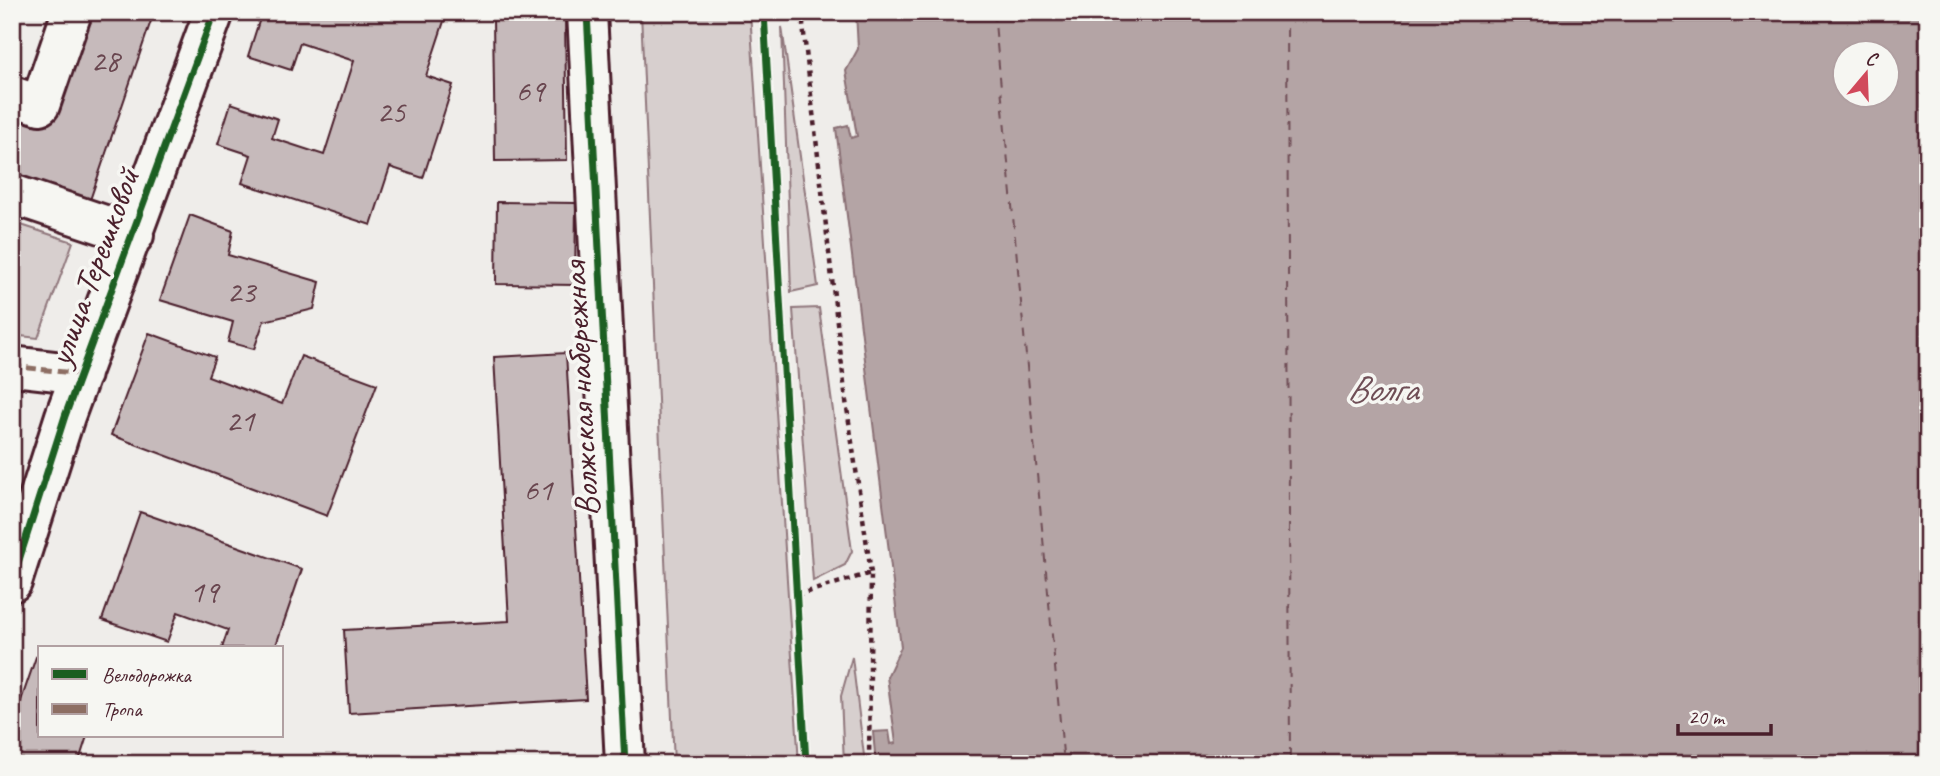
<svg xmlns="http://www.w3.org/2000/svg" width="1940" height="776" font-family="Caveat,sans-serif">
<rect width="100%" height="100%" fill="#efedea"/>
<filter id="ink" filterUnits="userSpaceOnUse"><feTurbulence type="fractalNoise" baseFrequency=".0143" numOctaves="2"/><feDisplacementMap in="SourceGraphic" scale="14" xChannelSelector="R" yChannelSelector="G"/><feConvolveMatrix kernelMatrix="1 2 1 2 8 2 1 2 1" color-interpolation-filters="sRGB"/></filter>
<g filter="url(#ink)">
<path fill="#d7cfce" stroke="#90777c" stroke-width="2" d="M 641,12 L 750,12 L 799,764 L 674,764 Z
M 782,27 L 818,286 L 791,292 Z
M 12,222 L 73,242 L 38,338 L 12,335 Z
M 819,308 L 852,551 L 845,565 L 813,581 L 793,309 Z
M 852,657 L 865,764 L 844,764 L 841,696 Z"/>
<path fill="#b4a4a5" stroke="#8a6f74" stroke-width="2" fill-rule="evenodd" d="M 856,12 L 1928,12 L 1928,764 L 876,764 L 873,732 L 889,731 L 891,744 L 896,743 L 887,677 L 901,647 L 836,128 L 848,125 L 851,138 L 857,136 L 846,71 L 858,49 ZM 1846,52 L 1888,52 L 1888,94 L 1846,94 Z"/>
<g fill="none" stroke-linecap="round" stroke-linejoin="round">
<path stroke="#6f4e56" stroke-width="2" stroke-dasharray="9 7" stroke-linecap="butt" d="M 994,12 L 1064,764
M 1287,12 L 1290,764"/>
</g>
<path fill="#c6babb" stroke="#4a1f2b" stroke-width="2" d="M 88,12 L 154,12 L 90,200 L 12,173 L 12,107 Z
M 262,12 L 428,12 L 445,18 L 426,76 L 453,85 L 423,178 L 390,167 L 371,225 L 242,183 L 251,155 L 218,144 L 231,103 L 278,119 L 272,138 L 324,155 L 354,61 L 300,43 L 291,70 L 248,56 Z
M 565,18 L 567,160 L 495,161 L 493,19 Z
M 497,202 L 576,203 L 575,285 L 496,284 Z
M 190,215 L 233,231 L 228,255 L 320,282 L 314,309 L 264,321 L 254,349 L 228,342 L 233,322 L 160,300 Z
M 149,333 L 215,357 L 208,376 L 282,404 L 301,356 L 377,384 L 327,516 L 111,435 Z
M 566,353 L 586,699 L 349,713 L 344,630 L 509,621 L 494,357 Z
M 140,512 L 302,569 L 275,648 L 222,648 L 228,630 L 178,612 L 167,642 L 102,620 Z
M 36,657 L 40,659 L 40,736 L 87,736 L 78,764 L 12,764 L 12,727 Z"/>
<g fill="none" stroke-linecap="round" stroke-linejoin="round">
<g stroke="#4a1f2b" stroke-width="44">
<path id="minor" d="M 587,12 L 625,764
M 12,96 L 40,105 L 72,12
M 12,194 L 134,235
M 12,366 L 81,374
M 12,582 L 65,416 L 214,12"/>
</g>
<path stroke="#4a1f2b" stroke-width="4.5" stroke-dasharray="5 5" stroke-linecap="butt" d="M 805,12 L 803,25 L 846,401 L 871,573
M 797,595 L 871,573 L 869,764"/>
<use href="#minor" stroke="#f6f6f2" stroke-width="38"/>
<path stroke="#8d6e63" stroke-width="5" stroke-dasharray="10 5" stroke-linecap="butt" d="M 12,366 L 81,374"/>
<g stroke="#f6f6f2" stroke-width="11">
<path id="cycleway" d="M 587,12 L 625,764
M 764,12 L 806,764
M 12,582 L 65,416 L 214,12"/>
</g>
<use href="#cycleway" stroke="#1b5e20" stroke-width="7"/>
</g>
</g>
<g text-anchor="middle" stroke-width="7" stroke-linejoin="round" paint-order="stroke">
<g font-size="32" fill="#69464f">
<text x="105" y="71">28</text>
<text x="530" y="101">69</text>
<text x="391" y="122">25</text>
<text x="241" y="302">23</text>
<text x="240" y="431">21</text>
<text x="538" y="500">61</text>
<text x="204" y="602">19</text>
</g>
<g font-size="35" fill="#4a1f2b" stroke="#f6f6f2">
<text transform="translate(93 267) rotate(-70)" y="12">улица Терешковой</text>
<text transform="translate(580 389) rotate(-93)" y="12">Волжская набережная</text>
</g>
<g font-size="37" font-style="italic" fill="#6f4e56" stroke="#f6f6f2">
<text x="1382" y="401">Волга</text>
</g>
</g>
<rect width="1940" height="776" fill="none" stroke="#f6f6f2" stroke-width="42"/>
<rect x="21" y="21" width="1898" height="734" fill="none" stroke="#4a1f2b" stroke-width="2.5" filter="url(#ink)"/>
<rect x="38" y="646" width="245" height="91" fill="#f6f6f2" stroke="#b1a0a2" stroke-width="2"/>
<rect x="52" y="669" width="35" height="10" fill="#1b5e20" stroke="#b1a0a2" stroke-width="2"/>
<text x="102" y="682" font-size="21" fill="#4a1f2b">Велодорожка</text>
<rect x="52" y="704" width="35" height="10" fill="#8d6e63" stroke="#b1a0a2" stroke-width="2"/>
<text x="102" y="716" font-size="21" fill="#4a1f2b">Тропа</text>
<g transform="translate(1866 74) rotate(19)"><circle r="33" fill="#f6f6f2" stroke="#b1a0a2" stroke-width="2"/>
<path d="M0-5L12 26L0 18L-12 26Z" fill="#d1495b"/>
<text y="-10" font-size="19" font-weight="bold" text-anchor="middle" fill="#4a1f2b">С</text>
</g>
<path d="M1678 724v10h93v-10" fill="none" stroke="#4a1f2b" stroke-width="3.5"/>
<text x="1688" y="724" font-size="21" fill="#4a1f2b" stroke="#f6f6f2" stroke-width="5" paint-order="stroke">20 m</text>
</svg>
